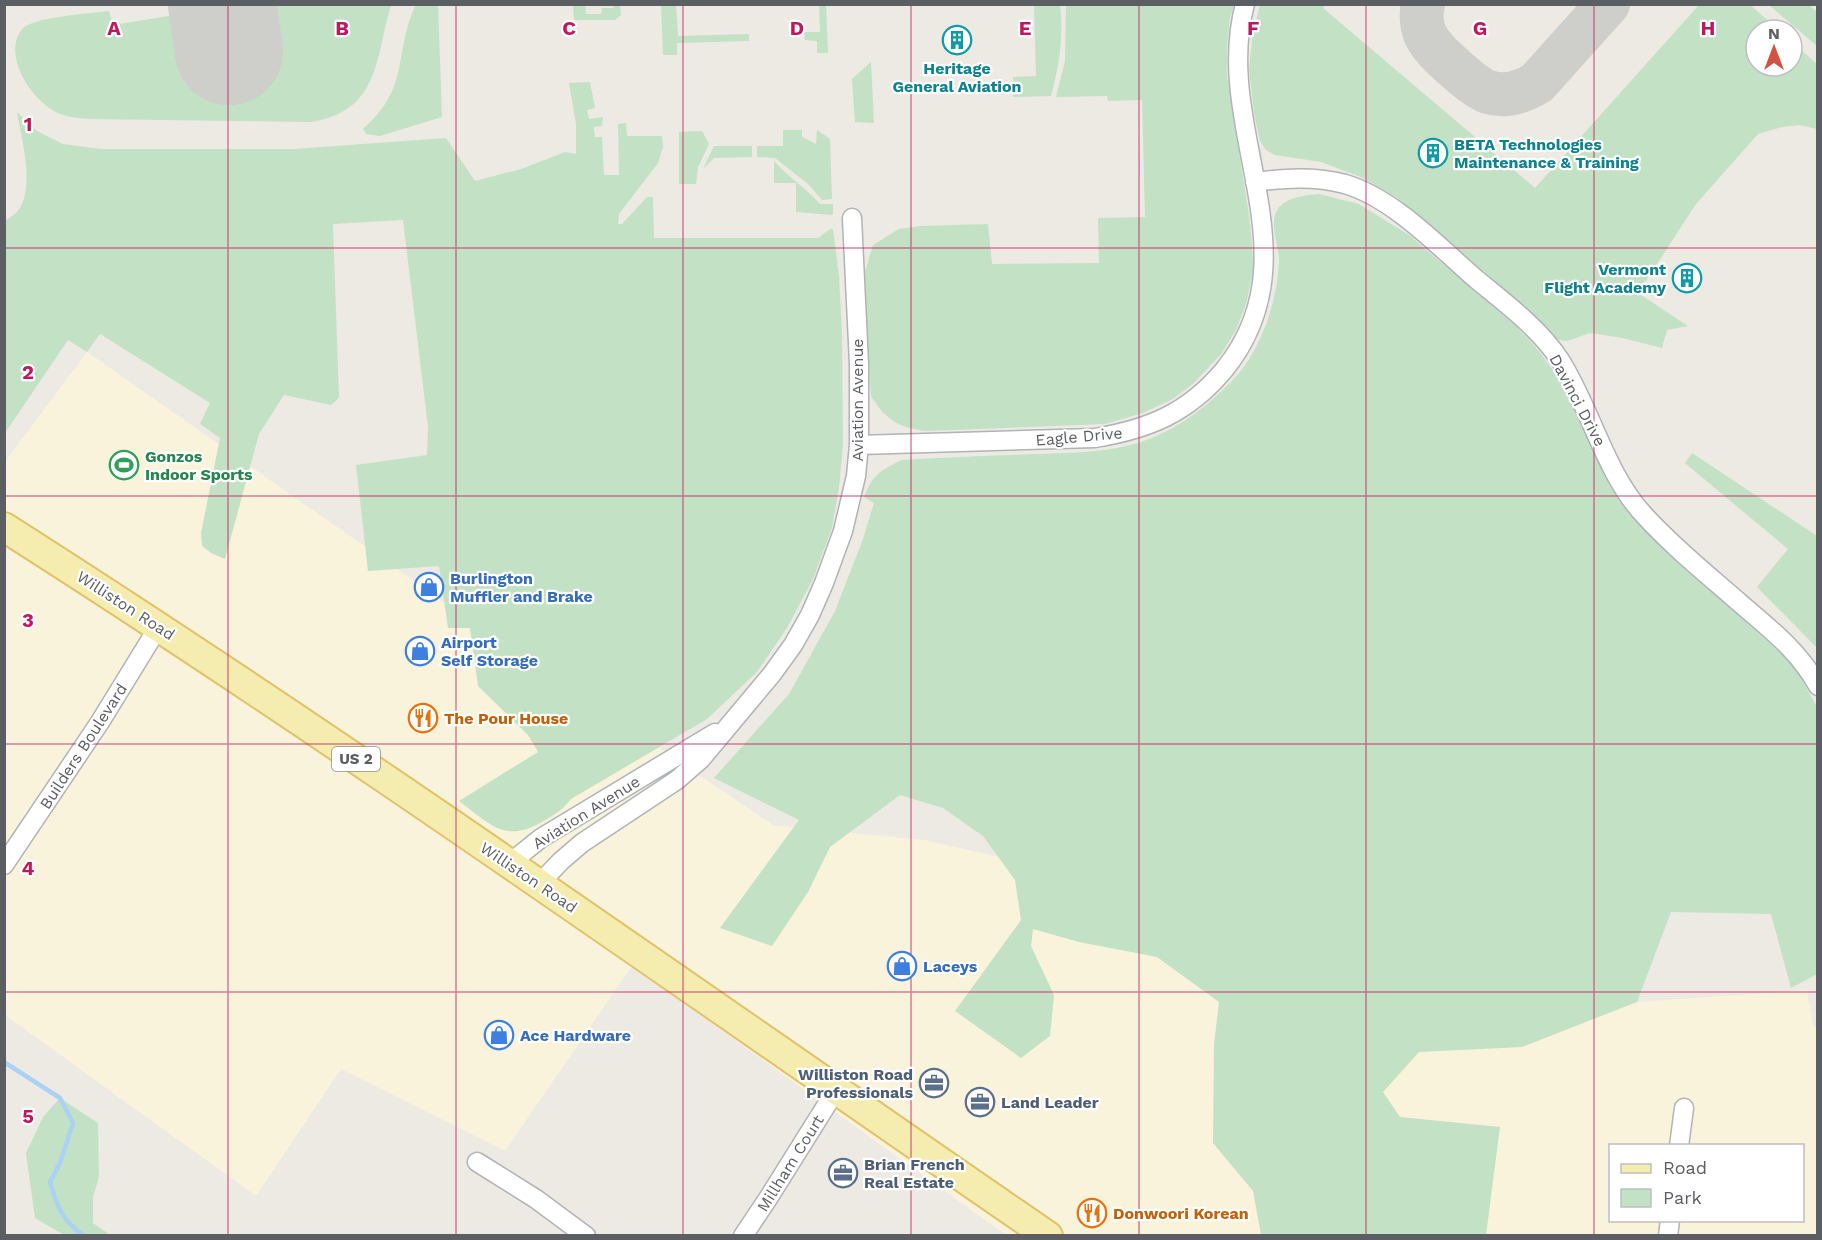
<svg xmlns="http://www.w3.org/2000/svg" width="1822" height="1240" font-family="'Work Sans',sans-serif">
<rect width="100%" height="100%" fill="#eceae3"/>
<path fill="#f9f3db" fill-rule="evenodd" d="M 87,352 L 447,604 L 773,825 L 924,840 L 1637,1002 L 1807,990 L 1813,1027 L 1818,1028 L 1817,1235 L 1006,1235 L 632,966 L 505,1151 L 341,1069 L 256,1196 L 5,1015 L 4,463 ZM 1610,1146 L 1802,1146 L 1802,1220 L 1610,1220 Z"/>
<path fill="#c3e1c4" d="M 416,4 L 438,5 L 442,117 L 380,136 L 366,134 L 363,129 C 411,87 393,54 416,4 Z
M 264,5 L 391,5 C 375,59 380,110 312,122 L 88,119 C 77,118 66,117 56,112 C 30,99 0,52 24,27 C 43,16 86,14 109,11 L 113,25 L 181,14 L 186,58 L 269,45 Z
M 573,5 L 585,5 L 586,14 L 601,14 L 602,8 L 613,8 L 614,5 L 620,5 L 621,15 L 615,20 L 574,20 Z
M 661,5 L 676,5 L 678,36 L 749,34 L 749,41 L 677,43 L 677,55 L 663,55 Z
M 819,5 L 826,5 L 828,53 L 817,53 L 817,41 L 805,40 L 804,32 L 820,32 Z
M 1034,5 L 1060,5 C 1064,36 1059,65 1051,96 L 1013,97 L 1013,77 L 1036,76 Z
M 1066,5 L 1234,5 L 1230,17 L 1227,47 L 1227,75 L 1250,222 L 1254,268 L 1246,304 L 1236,330 L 1222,353 L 1194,383 L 1173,399 L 1143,413 L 1105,424 L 927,431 C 899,428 886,420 871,396 L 864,275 L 873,245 L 899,229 L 920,226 L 988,224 L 992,264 L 1099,263 L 1098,218 L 1145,217 L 1142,100 L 1108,101 L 1107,96 L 1056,97 L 1065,61 Z
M 1260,5 L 1325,5 L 1323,8 L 1535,188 L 1699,5 L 1750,5 L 1779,30 L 1756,30 L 1756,66 L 1792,66 L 1792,42 L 1817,64 L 1817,129 L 1800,125 L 1782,127 L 1758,134 L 1696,204 L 1638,293 L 1688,326 L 1667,330 L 1662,348 L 1623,338 L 1590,333 L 1567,341 L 1559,340 L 1526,308 L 1396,197 L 1361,177 L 1321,162 L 1275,155 L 1266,150 L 1260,141 L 1254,113 L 1249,69 L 1253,32 Z
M 1769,5 L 1809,5 L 1817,12 L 1817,46 Z
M 871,62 L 874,123 L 855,122 L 852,79 Z
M 590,82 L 595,108 L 587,110 L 589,119 L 603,117 L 602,126 L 594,127 L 595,137 L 602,137 L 604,175 L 619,175 L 618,124 L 626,123 L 627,136 L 662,136 L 663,147 L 658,163 L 619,214 L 618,224 L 622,224 L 647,197 L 653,197 L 654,238 L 818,238 L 830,229 L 833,229 L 839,276 L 842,333 L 843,445 L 839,488 L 832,528 L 813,579 L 787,628 L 757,672 L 707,719 L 571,799 C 563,810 554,815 542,822 C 504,844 489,823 459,801 L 538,752 L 528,735 L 478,686 L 470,628 L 448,628 L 439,566 L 368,571 L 356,465 L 427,455 L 428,427 L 403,220 L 333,224 L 339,398 L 331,405 L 284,395 L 259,434 L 225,559 L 211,553 L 202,546 L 201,533 L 220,438 L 200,424 L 210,403 L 100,334 L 87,352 L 68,340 L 5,433 L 5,221 C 8,218 13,216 16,213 C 37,191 21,138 17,112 L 37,131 L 63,144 L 101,149 L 294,149 L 446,138 L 475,181 L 521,169 L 565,152 L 576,154 L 576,124 L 569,83 Z
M 783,130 L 802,130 L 802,137 L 816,144 L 817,130 L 830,139 L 832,199 L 822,200 L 808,184 L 775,158 L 757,157 L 757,146 L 783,146 Z
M 702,131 L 709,144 L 698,167 L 696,184 L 679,184 L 679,132 Z
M 714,146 L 752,146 L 752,157 L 714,158 L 703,169 Z
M 774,161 C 788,177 805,187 820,204 L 833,204 L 833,215 L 796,212 L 796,183 L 774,183 Z
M 1319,194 L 1359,204 L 1409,235 L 1518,328 L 1539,351 L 1564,386 L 1606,477 L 1635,519 L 1663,547 L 1773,643 L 1797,671 L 1817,707 L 1817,974 L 1791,988 L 1771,914 L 1671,912 L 1637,1002 L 1522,1047 L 1419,1052 L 1383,1092 L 1400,1117 L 1500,1127 L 1486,1235 L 1261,1235 L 1253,1191 L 1213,1143 L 1214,1044 L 1219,1002 L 1157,957 L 1079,942 L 1033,929 L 1031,946 L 1054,995 L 1050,1036 L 1021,1058 L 955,1011 L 1021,920 L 1015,880 L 983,836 L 943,808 L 900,795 L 830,847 L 808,892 L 772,946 L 720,928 L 799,820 L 714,778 L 789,694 L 835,611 L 863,539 L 874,503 L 864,497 C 873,474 881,470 902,460 C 946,457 990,456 1035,454 C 1066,453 1099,453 1130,445 C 1172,435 1211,405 1239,373 C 1263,344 1277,300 1279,263 C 1280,247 1268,223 1278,209 C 1286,197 1306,195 1319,194 Z
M 1692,453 L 1817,536 L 1817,648 L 1757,587 L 1788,549 L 1685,463 Z
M 60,1098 L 98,1123 L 99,1177 L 93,1197 L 93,1223 L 110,1235 L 64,1235 L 35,1218 L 26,1153 L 43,1117 Z"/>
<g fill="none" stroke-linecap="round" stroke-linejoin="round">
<path stroke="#abd2f4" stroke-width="4.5" d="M 4,1062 L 60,1098 L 73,1123 L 60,1163 L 50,1182 C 57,1207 62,1220 84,1236"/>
<path stroke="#cececa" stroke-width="44" d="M 1423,4 C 1420,18 1422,33 1431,44 C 1440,56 1474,87 1488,92 C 1506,98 1522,92 1537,83 L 1608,4"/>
<path stroke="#cececa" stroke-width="108" d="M 222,4 L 229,51"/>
<g stroke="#b0b3b7" stroke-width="21">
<path id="minor" d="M 1255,182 C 1285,178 1315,176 1345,184 C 1393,198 1438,246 1476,279 C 1505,303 1539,328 1560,360 C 1591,409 1605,473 1644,515 C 1673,547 1708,575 1741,604 C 1770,629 1799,651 1818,686
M 859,445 L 1095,438 C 1149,429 1188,413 1224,370 C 1318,255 1211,129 1245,4
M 510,863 L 541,838 L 715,733
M 4,865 L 100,722 L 159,626
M 539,884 L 561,861 L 582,843 L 677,780 L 701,759 L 772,674 L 793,645 L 810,615 L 824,583 L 843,531 L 856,476 L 859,445 L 859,364 L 852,218
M 1679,1146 L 1684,1108
M 477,1162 L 536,1199 L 586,1236
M 743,1236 L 769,1197 L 836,1090
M 1668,1236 L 1670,1220"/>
</g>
<g stroke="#e0c369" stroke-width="32">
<path id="primary" d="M 4,527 C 359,753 701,998 1048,1236"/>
</g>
<use href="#minor" stroke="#fff" stroke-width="18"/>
<use href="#primary" stroke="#f5ecb0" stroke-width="28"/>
</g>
<path fill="none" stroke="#c2185b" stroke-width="1.5" stroke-opacity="0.55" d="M 228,4 L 228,1236M 456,4 L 456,1236M 683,4 L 683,1236M 911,4 L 911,1236M 1139,4 L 1139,1236M 1366,4 L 1366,1236M 1594,4 L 1594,1236M 4,248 L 1818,248M 4,496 L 1818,496M 4,744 L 1818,744M 4,992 L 1818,992"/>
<defs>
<g id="building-ring" transform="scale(1.5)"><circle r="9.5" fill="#fff" stroke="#0f9aa8" stroke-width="1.5"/><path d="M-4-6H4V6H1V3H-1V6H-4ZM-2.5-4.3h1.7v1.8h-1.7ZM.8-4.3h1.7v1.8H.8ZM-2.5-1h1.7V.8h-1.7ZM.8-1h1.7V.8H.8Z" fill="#0f9aa8"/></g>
<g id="stadium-ring" transform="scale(1.5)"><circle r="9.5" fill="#fff" stroke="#2e9e5b" stroke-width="1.5"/><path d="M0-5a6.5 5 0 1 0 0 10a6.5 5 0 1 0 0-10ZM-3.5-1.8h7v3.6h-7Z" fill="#2e9e5b"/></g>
<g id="shop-ring" transform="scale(1.5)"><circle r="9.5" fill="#fff" stroke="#3f7fe0" stroke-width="1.5"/><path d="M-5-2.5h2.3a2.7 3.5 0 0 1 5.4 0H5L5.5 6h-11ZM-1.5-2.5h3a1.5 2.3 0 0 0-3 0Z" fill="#3f7fe0"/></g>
<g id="restaurant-ring" transform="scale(1.5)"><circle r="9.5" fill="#fff" stroke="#e8710a" stroke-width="1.5"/><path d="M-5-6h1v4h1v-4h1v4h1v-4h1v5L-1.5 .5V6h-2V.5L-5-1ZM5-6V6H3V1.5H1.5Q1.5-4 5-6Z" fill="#e8710a"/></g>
<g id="office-ring" transform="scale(1.5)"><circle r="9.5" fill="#fff" stroke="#5c6f8a" stroke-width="1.5"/><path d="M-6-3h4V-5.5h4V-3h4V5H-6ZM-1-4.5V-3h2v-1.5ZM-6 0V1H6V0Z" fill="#5c6f8a"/></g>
</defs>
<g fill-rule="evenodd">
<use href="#building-ring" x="957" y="40"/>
<use href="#building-ring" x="1433" y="153"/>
<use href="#building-ring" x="1687" y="278"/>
<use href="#stadium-ring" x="124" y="465"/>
<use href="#shop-ring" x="429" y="587"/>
<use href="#shop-ring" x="420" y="651"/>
<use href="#restaurant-ring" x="423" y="718"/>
<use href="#shop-ring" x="902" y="966"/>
<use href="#shop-ring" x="499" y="1035"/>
<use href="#office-ring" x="934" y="1083"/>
<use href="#office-ring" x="980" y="1102"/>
<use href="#office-ring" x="843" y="1173"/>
<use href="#restaurant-ring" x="1092" y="1213"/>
</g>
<g text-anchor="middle" stroke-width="4.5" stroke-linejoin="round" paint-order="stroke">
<rect fill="#fff" stroke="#8c8e91" stroke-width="1.5" x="332" y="747" width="48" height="24" rx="4.5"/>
<g font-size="15" font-weight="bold" fill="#5b5e62">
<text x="356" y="764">US 2</text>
</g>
<g font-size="16" font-weight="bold" fill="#0d838f" stroke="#fff">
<text x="957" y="74">Heritage<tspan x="957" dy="18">General Aviation</tspan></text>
<text x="1454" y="150" text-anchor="start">BETA Technologies<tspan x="1454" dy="18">Maintenance &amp; Training</tspan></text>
<text x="1666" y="275" text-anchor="end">Vermont<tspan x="1666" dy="18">Flight Academy</tspan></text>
</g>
<g font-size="16" fill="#5b5e62" stroke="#fff">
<text transform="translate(857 400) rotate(-90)" y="6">Aviation Avenue</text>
<text transform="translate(1578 400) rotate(62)" y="6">Davinci Drive</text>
<text transform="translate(1079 436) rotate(-5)" y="6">Eagle Drive</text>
<text transform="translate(126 605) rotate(33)" y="6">Williston Road</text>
<text transform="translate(83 746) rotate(-57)" y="6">Builders Boulevard</text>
<text transform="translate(586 812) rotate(-32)" y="6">Aviation Avenue</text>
<text transform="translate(529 877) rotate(34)" y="6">Williston Road</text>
<text transform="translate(790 1163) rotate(-58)" y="6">Millham Court</text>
</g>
<g font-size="16" font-weight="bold" fill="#27864d" stroke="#fff" text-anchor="start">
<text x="145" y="462">Gonzos<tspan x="145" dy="18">Indoor Sports</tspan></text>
</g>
<g font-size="16" font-weight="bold" fill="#366cbe" stroke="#fff" text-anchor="start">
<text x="450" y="584">Burlington<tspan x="450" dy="18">Muffler and Brake</tspan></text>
<text x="441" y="648">Airport<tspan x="441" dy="18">Self Storage</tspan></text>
<text x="923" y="972">Laceys</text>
<text x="520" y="1041">Ace Hardware</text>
</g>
<g font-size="16" font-weight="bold" fill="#c56008" stroke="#fff" text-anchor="start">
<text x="444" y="724">The Pour House</text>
<text x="1113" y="1219">Donwoori Korean</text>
</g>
<g font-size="16" font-weight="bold" fill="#4e5e75" stroke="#fff" text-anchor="start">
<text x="913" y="1080" text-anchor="end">Williston Road<tspan x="913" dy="18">Professionals</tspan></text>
<text x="1001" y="1108">Land Leader</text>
<text x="864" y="1170">Brian French<tspan x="864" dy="18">Real Estate</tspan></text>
</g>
</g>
<g font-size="20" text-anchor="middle" font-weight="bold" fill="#c2185b" stroke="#fff" stroke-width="4.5" stroke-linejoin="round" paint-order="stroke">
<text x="114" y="35">A</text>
<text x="342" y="35">B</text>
<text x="569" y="35">C</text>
<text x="797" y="35">D</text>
<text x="1025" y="35">E</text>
<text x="1253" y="35">F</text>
<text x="1480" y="35">G</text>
<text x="1708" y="35">H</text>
<text x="28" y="131">1</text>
<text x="28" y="379">2</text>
<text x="28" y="627">3</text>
<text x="28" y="875">4</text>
<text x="28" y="1123">5</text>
</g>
<rect width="1822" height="1240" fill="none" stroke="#5b5e62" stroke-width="12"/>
<rect x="1609" y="1144" width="195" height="78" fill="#ffffff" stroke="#bdbfc0" stroke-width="1.5"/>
<rect x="1621" y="1164" width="30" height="9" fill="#f5ecb0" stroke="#bdbfc0" stroke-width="1.5"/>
<text x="1663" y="1174" font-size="18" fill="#5b5e62">Road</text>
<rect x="1621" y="1189" width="30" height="18" fill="#c3e1c4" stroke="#bdbfc0" stroke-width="1.5"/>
<text x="1663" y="1204" font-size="18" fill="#5b5e62">Park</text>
<g transform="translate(1774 48)"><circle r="28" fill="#ffffff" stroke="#bdbfc0" stroke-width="1.5"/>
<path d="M0-4.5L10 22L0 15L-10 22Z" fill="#d35342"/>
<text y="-9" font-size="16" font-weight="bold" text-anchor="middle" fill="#5b5e62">N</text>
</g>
</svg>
